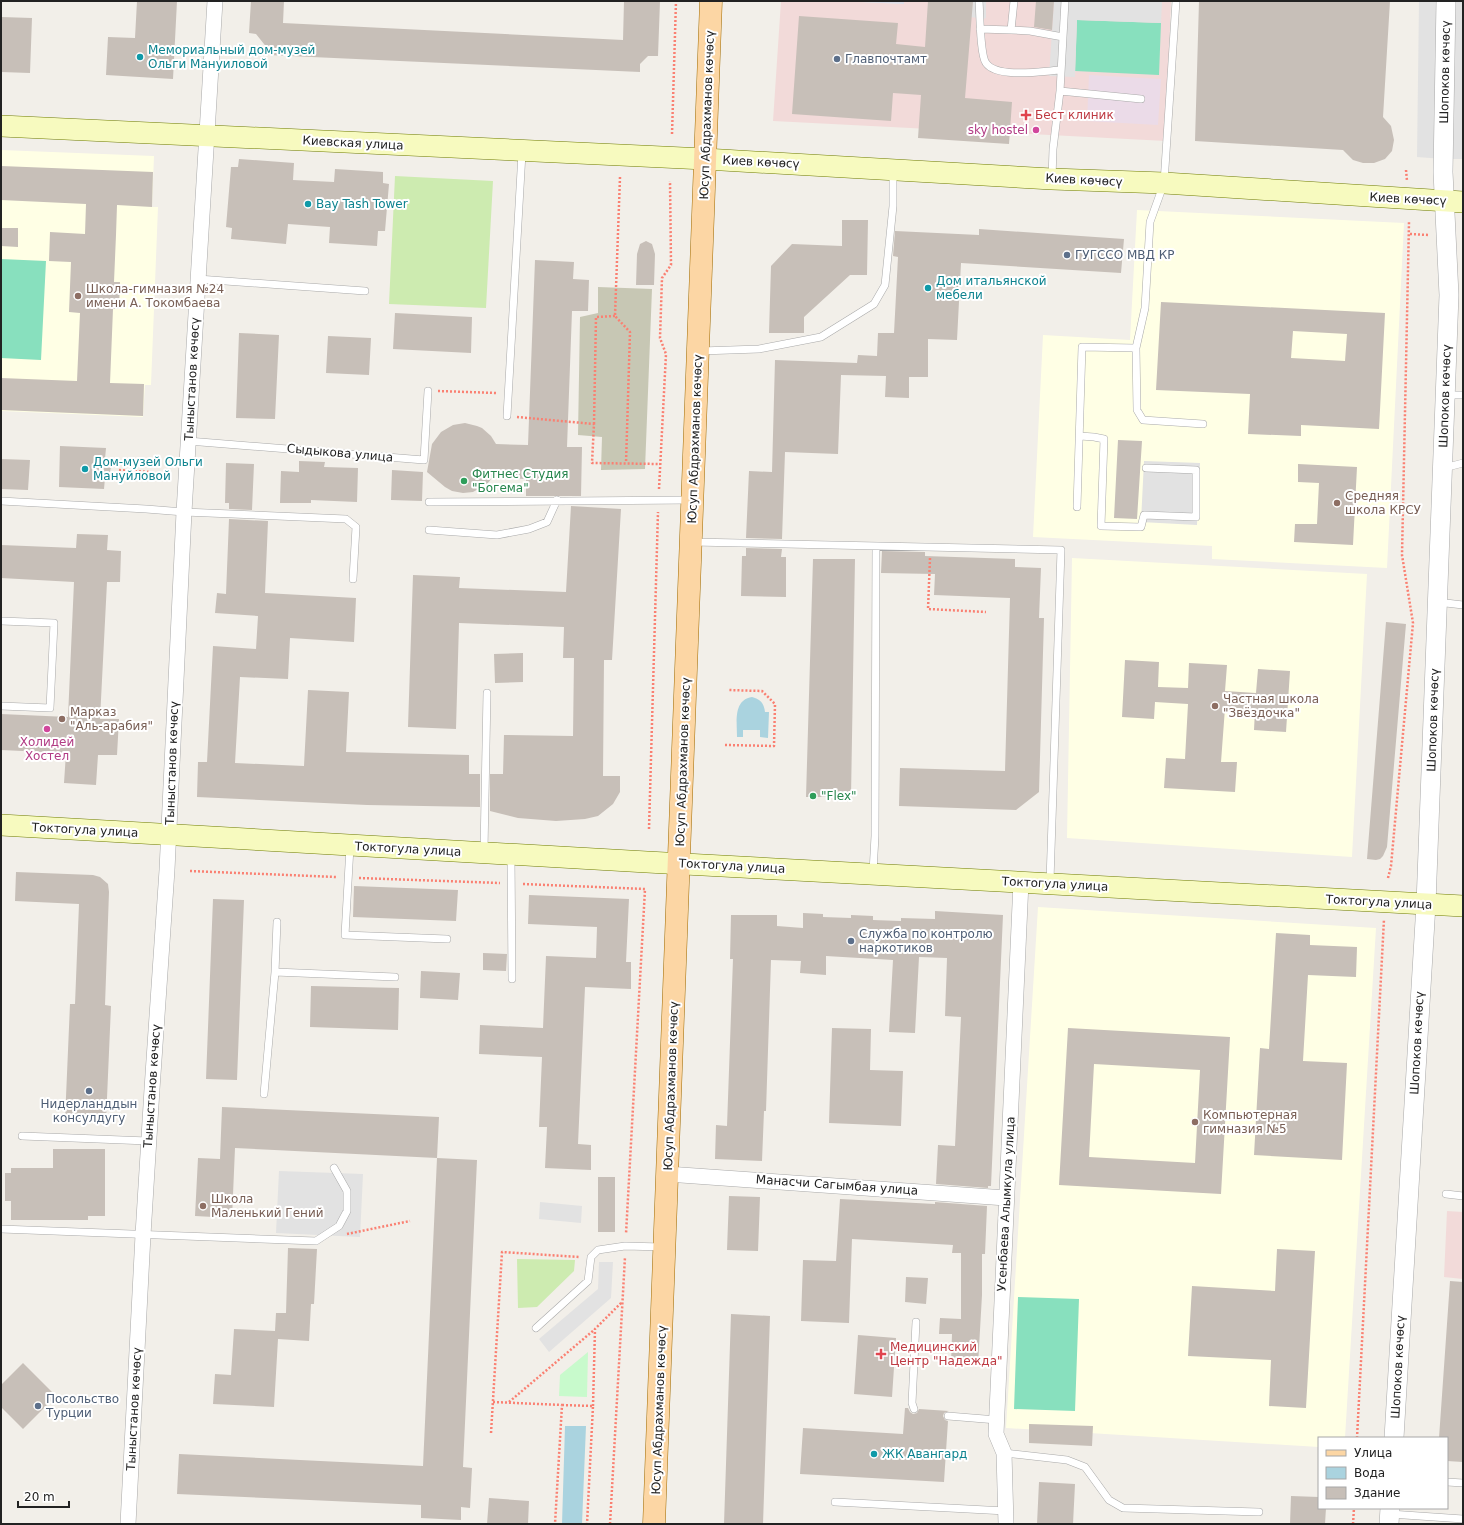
<svg xmlns="http://www.w3.org/2000/svg" width="1464" height="1525" font-family="'DejaVu Sans',sans-serif">
<rect width="100%" height="100%" fill="#f2efe9"/>
<path fill="#f2dad9" d="M 781,1 L 840,1 L 904,4 L 904,1 L 1171,1 L 1166,141 L 773,121 Z
M 1447,1211 L 1463,1212 L 1463,1279 L 1444,1277 Z"/>
<path fill="#ebdbe8" d="M 1089,75 L 1161,79 L 1158,125 L 1087,121 Z"/>
<path fill="#ffffe5" d="M 1,150 L 154,156 L 152,207 L 158,207 L 151,385 L 145,385 L 143,417 L 1,411 Z
M 1137,210 L 1404,223 L 1387,568 L 1212,559 L 1212,546 L 1033,537 L 1043,335 L 1130,340 Z
M 1072,558 L 1367,574 L 1352,857 L 1067,838 Z
M 1038,907 L 1376,928 L 1345,1438 L 1319,1438 L 1319,1447 L 1006,1428 Z"/>
<path fill="#c7c7b4" d="M 598,287 L 652,289 L 645,469 L 601,470 L 602,437 L 578,435 L 580,317 L 598,313 Z"/>
<path fill="#cdebb0" d="M 395,176 L 493,181 L 486,308 L 389,304 Z
M 517,1259 L 575,1260 L 574,1271 L 537,1307 L 518,1308 Z"/>
<path fill="#c8facc" d="M 588,1352 L 587,1397 L 559,1396 L 560,1375 Z"/>
<path fill="#88e0be" d="M 1077,20 L 1161,23 L 1159,75 L 1075,71 Z
M 1,259 L 46,261 L 41,360 L 1,358 Z
M 1018,1297 L 1079,1299 L 1075,1411 L 1014,1409 Z"/>
<path fill="#e2e2e2" d="M 973,1 L 986,1 L 986,18 L 983,19 L 971,17 Z
M 1054,1 L 1162,1 L 1161,23 L 1077,20 L 1075,77 L 1049,76 Z
M 1419,1 L 1463,1 L 1463,159 L 1443,159 L 1417,157 Z
M 1144,461 L 1200,463 L 1197,525 L 1141,522 Z
M 279,1171 L 363,1174 L 360,1237 L 276,1233 Z
M 540,1202 L 582,1206 L 581,1223 L 539,1219 Z
M 599,1262 L 613,1262 L 611,1298 L 549,1352 L 539,1339 L 598,1289 Z"/>
<path fill="#dddde8" d="M 840,1 L 904,1 L 904,4 Z"/>
<path fill="#aad3df" d="M 752,697 C 760,699 764,703 765,712 L 769,712 L 768,738 L 760,737 L 760,730 L 743,730 L 743,737 L 737,737 C 737,722 733,700 752,697 Z
M 565,1426 L 586,1426 L 582,1524 L 562,1524 Z"/>
<path fill="#c7bfb8" fill-rule="evenodd" d="M 137,1 L 177,1 L 173,79 L 106,75 L 108,37 L 135,38 Z
M 251,1 L 284,1 L 283,23 L 623,40 L 624,1 L 660,1 L 658,56 L 648,56 L 640,64 L 640,72 L 268,55 L 268,49 L 256,34 L 249,33 Z
M 928,1 L 973,1 L 965,98 L 1012,102 L 1009,144 L 918,138 L 921,95 L 893,93 L 891,121 L 792,114 L 799,16 L 898,23 L 896,44 L 925,47 Z
M 1036,1 L 1054,1 L 1052,30 L 1034,27 Z
M 1199,1 L 1390,1 L 1383,117 L 1391,126 L 1394,140 L 1392,151 L 1385,159 L 1374,163 L 1363,163 L 1353,160 L 1343,150 L 1195,141 Z
M 1,17 L 32,18 L 30,73 L 1,72 Z
M 239,159 L 294,163 L 293,180 L 334,182 L 335,169 L 383,172 L 383,183 L 389,184 L 385,231 L 378,231 L 377,246 L 329,243 L 330,227 L 288,224 L 286,244 L 231,239 L 232,228 L 226,227 L 231,167 L 238,167 Z
M 1,166 L 153,172 L 152,207 L 117,205 L 116,235 L 114,282 L 120,282 L 119,309 L 113,309 L 110,383 L 144,384 L 143,416 L 1,410 L 1,378 L 77,381 L 80,313 L 69,312 L 71,262 L 49,261 L 50,232 L 85,234 L 86,204 L 1,200 Z
M 842,220 L 868,220 L 867,275 L 850,275 L 804,317 L 804,333 L 769,333 L 771,266 L 792,244 L 842,246 Z
M 1,228 L 18,228 L 18,247 L 1,246 Z
M 979,229 L 1124,239 L 1121,273 L 961,263 L 957,340 L 928,339 L 928,377 L 909,377 L 909,398 L 885,397 L 886,376 L 841,375 L 838,454 L 785,452 L 782,539 L 746,538 L 749,471 L 772,472 L 775,360 L 857,363 L 858,355 L 877,356 L 878,333 L 894,333 L 898,257 L 893,256 L 895,231 L 979,235 Z
M 646,241 L 652,244 L 655,254 L 654,285 L 636,285 L 637,254 L 640,244 Z
M 535,260 L 574,262 L 573,279 L 589,280 L 588,311 L 572,311 L 567,447 L 582,447 L 581,496 L 526,496 L 526,479 L 493,477 L 487,484 L 473,492 L 463,493 L 452,491 L 445,487 L 427,472 L 432,444 L 441,432 L 453,425 L 465,423 L 477,426 L 482,428 L 491,436 L 496,444 L 528,445 Z
M 1161,302 L 1385,313 L 1379,429 L 1301,425 L 1301,436 L 1248,434 L 1250,394 L 1156,390 ZM 1293,331 L 1347,334 L 1345,361 L 1291,358 Z
M 395,313 L 472,317 L 471,353 L 393,349 Z
M 239,333 L 279,335 L 275,419 L 236,418 Z
M 328,336 L 371,338 L 369,375 L 326,373 Z
M 1118,440 L 1142,441 L 1137,519 L 1114,518 Z
M 60,446 L 106,448 L 105,459 L 111,467 L 110,472 L 105,478 L 104,489 L 59,487 Z
M 1,459 L 30,460 L 28,490 L 1,489 Z
M 299,461 L 325,462 L 324,467 L 358,468 L 357,502 L 311,500 L 311,503 L 280,503 L 281,471 L 299,472 Z
M 226,463 L 254,464 L 252,510 L 229,509 L 229,503 L 225,503 Z
M 1298,464 L 1357,467 L 1353,545 L 1294,542 L 1295,524 L 1317,524 L 1319,483 L 1298,482 Z
M 392,470 L 423,472 L 422,501 L 391,500 Z
M 571,506 L 621,509 L 612,660 L 604,660 L 603,776 L 620,776 L 620,792 L 613,804 L 598,816 L 585,819 L 556,821 L 518,818 L 490,811 L 490,774 L 503,774 L 504,735 L 573,736 L 574,658 L 563,658 L 564,627 L 459,623 L 456,729 L 408,727 L 413,575 L 460,577 L 459,588 L 566,592 Z
M 229,519 L 268,521 L 265,593 L 356,598 L 354,642 L 290,638 L 288,679 L 240,677 L 235,763 L 304,766 L 308,690 L 349,692 L 346,752 L 469,755 L 469,774 L 480,774 L 480,807 L 367,805 L 197,797 L 198,762 L 207,762 L 213,646 L 256,649 L 258,616 L 215,613 L 217,593 L 226,594 Z
M 77,534 L 108,535 L 107,550 L 121,551 L 120,582 L 107,582 L 100,719 L 119,719 L 117,755 L 98,755 L 96,785 L 64,783 L 66,753 L 1,750 L 1,714 L 68,717 L 74,582 L 1,578 L 1,545 L 76,548 Z
M 746,548 L 782,549 L 781,557 L 786,557 L 786,597 L 741,596 L 742,556 L 746,556 Z
M 882,551 L 925,552 L 925,556 L 1015,559 L 1015,567 L 1041,568 L 1039,618 L 1044,618 L 1039,792 L 1016,810 L 899,806 L 900,768 L 1005,771 L 1010,598 L 934,595 L 935,574 L 881,573 Z
M 813,559 L 855,559 L 851,797 L 806,797 Z
M 1386,622 L 1406,624 L 1387,847 L 1383,856 L 1380,859 L 1376,860 L 1367,859 Z
M 523,653 L 523,682 L 495,683 L 494,654 Z
M 1125,660 L 1159,662 L 1158,687 L 1188,688 L 1189,663 L 1227,665 L 1225,691 L 1256,693 L 1258,669 L 1290,671 L 1286,732 L 1254,730 L 1255,710 L 1225,708 L 1221,762 L 1237,762 L 1235,792 L 1164,788 L 1166,758 L 1185,759 L 1188,704 L 1155,702 L 1154,719 L 1122,717 Z
M 16,872 L 93,875 L 100,877 L 108,884 L 109,892 L 105,1005 L 111,1006 L 106,1121 L 65,1120 L 70,1004 L 75,1004 L 79,904 L 15,901 Z
M 354,886 L 458,890 L 456,921 L 353,917 Z
M 529,895 L 629,899 L 626,962 L 631,962 L 631,989 L 585,987 L 578,1144 L 591,1145 L 591,1170 L 545,1168 L 547,1127 L 539,1127 L 542,1057 L 479,1054 L 480,1025 L 543,1028 L 546,956 L 596,958 L 597,927 L 528,924 Z
M 213,899 L 244,900 L 237,1080 L 206,1079 Z
M 935,911 L 1003,915 L 991,1186 L 988,1186 L 988,1188 L 936,1184 L 938,1145 L 955,1146 L 961,1017 L 945,1016 L 947,958 L 919,957 L 915,1033 L 889,1032 L 893,960 L 826,956 L 826,975 L 800,973 L 801,961 L 771,960 L 766,1111 L 764,1111 L 762,1161 L 715,1159 L 716,1125 L 727,1126 L 733,959 L 730,959 L 731,915 L 777,915 L 777,926 L 803,928 L 803,913 L 823,914 L 823,917 L 851,918 L 851,915 L 873,916 L 873,920 L 901,921 L 901,918 L 935,919 Z
M 1276,933 L 1310,935 L 1310,945 L 1357,947 L 1356,977 L 1308,975 L 1303,1061 L 1347,1063 L 1342,1160 L 1254,1155 L 1260,1048 L 1269,1049 Z
M 483,953 L 507,954 L 506,971 L 483,970 Z
M 421,971 L 460,973 L 458,1000 L 420,998 Z
M 311,986 L 399,988 L 398,1030 L 310,1027 Z
M 832,1028 L 871,1029 L 870,1070 L 903,1071 L 901,1126 L 829,1123 Z
M 1068,1028 L 1230,1037 L 1221,1194 L 1059,1185 ZM 1094,1064 L 1200,1070 L 1195,1163 L 1089,1157 Z
M 222,1107 L 439,1117 L 437,1158 L 235,1148 L 232,1218 L 195,1216 L 198,1158 L 220,1159 Z
M 53,1149 L 105,1149 L 105,1216 L 88,1216 L 88,1220 L 11,1220 L 11,1201 L 5,1201 L 5,1173 L 11,1173 L 11,1168 L 53,1168 Z
M 437,1158 L 477,1160 L 463,1467 L 472,1468 L 470,1508 L 461,1507 L 461,1520 L 421,1518 L 421,1505 L 177,1494 L 179,1454 L 423,1466 Z
M 598,1177 L 615,1177 L 615,1232 L 598,1232 Z
M 729,1196 L 760,1197 L 758,1251 L 727,1250 Z
M 840,1199 L 935,1204 L 935,1202 L 987,1206 L 985,1254 L 982,1254 L 982,1295 L 978,1365 L 951,1364 L 952,1334 L 939,1334 L 940,1318 L 961,1319 L 961,1253 L 952,1253 L 953,1245 L 852,1239 L 849,1323 L 801,1321 L 803,1260 L 836,1261 Z
M 288,1248 L 317,1249 L 314,1304 L 311,1304 L 309,1341 L 278,1339 L 274,1407 L 213,1404 L 215,1374 L 231,1375 L 234,1329 L 275,1331 L 276,1313 L 286,1313 Z
M 1277,1249 L 1315,1251 L 1306,1408 L 1269,1406 L 1271,1360 L 1188,1356 L 1192,1286 L 1275,1291 Z
M 906,1277 L 928,1278 L 926,1304 L 905,1302 Z
M 1450,1281 L 1463,1282 L 1463,1462 L 1447,1461 L 1447,1438 L 1439,1438 Z
M 731,1314 L 770,1316 L 763,1524 L 724,1524 Z
M 858,1335 L 896,1338 L 892,1397 L 854,1394 Z
M 23,1363 L 56,1396 L 23,1429 L 1,1407 L 1,1385 Z
M 905,1408 L 908,1408 L 910,1412 L 913,1414 L 917,1413 L 919,1409 L 949,1411 L 944,1413 L 943,1416 L 945,1420 L 948,1421 L 944,1482 L 800,1474 L 803,1428 L 903,1434 Z
M 1029,1424 L 1093,1426 L 1092,1446 L 1029,1443 Z
M 1039,1482 L 1075,1484 L 1073,1524 L 1037,1524 Z
M 1291,1496 L 1319,1497 L 1319,1508 L 1326,1508 L 1325,1524 L 1290,1524 Z
M 489,1498 L 529,1501 L 528,1524 L 487,1524 Z"/>
<g fill="none" stroke-linecap="round" stroke-linejoin="round">
<g stroke="#a9a9a9" stroke-width="8">
<path id="service" d="M 979,1 C 980,13 980,55 986,63 C 997,79 1044,71 1061,70
M 1014,1 L 1011,30 L 1030,31 L 1063,37
M 1176,1 L 1164,183 L 1150,222 L 1145,308 L 1136,348 L 1137,410 L 1143,420 L 1203,424
M 980,29 L 1011,30
M 1060,91 L 1141,99
M 1052,178 L 1053,149 L 1060,91 L 1065,1
M 198,279 L 365,291
M 701,351 L 759,349 L 821,337 L 874,304 L 885,285 L 893,206 L 893,172
M 1445,395 L 1463,395
M 507,416 L 522,153
M 1080,436 L 1094,437 L 1104,439 L 1101,526 L 1141,527 L 1144,515 L 1196,517 L 1196,470 L 1146,468
M 188,441 L 424,460 L 428,391
M 1444,468 L 1463,463
M 1,501 L 146,509 L 184,512 L 346,519 L 356,527 L 353,579
M 429,502 L 690,500
M 1077,507 L 1082,347 L 1136,348
M 429,530 L 497,535 L 529,529 L 547,522 L 557,500
M 693,542 L 1061,550 L 1050,881
M 1437,602 L 1463,605
M 1,621 L 54,623 L 50,708 L 1,706
M 350,847 L 345,935 L 447,939
M 484,851 L 487,693
M 511,857 L 512,979
M 873,872 L 875,836 L 876,546
M 275,972 L 277,922
M 264,1094 L 275,972 L 395,977
M 22,1136 L 148,1141
M 1446,1194 L 1463,1196
M 1,1229 L 316,1241 L 339,1226 L 347,1211 L 347,1191 L 334,1168
M 536,1328 L 588,1281 L 591,1257 L 598,1250 L 625,1246 L 662,1247
M 914,1409 L 912,1403 L 916,1322
M 948,1416 L 997,1420
M 1004,1453 L 1067,1460 L 1085,1467 L 1109,1500 L 1123,1508 L 1259,1512
M 1447,1482 L 1463,1483
M 835,1502 L 1006,1511
M 1390,1514 L 1463,1519"/>
</g>
<g stroke="#a9a9a9" stroke-width="16">
<path id="minor" d="M 667,1174 L 1006,1198
M 128,1524 L 143,1235 L 152,1089 L 167,870 L 184,512 L 215,1
M 1006,1524 L 1004,1453 L 996,1434 L 1021,882"/>
</g>
<g stroke="#a9a9a9" stroke-width="20">
<path id="tertiary" d="M 1394,1438 L 1426,904 L 1449,295 L 1443,172 L 1446,1
M 1389,1524 L 1390,1508"/>
</g>
<g stroke="#707d05" stroke-width="22">
<path id="secondary" d="M 1,126 L 705,159 L 1052,179 L 1164,183 L 1463,202
M 1,825 L 647,862 L 1463,906"/>
</g>
<g stroke="#a06b00" stroke-width="23">
<path id="primary" d="M 654,1524 L 711,1"/>
</g>
<path stroke="#fa8072" stroke-width="2.5" stroke-dasharray="2 2" stroke-linecap="butt" d="M 672,134 L 676,1
M 1406,170 L 1407,181
M 620,177 L 615,316 L 630,332 L 626,463
M 1410,234 L 1429,235
M 160,305 L 181,307
M 438,391 L 497,393
M 517,417 L 594,424 L 592,463 L 660,464
M 594,424 L 596,317 L 615,316
M 119,470 L 150,472
M 659,489 L 666,354 L 660,338 L 662,278 L 671,265 L 670,181
M 930,558 L 928,609 L 986,612
M 725,745 L 774,746 L 775,704 L 762,691 L 728,690
M 649,829 L 658,512
M 190,871 L 336,877
M 359,878 L 500,883
M 1388,878 L 1391,866 L 1413,623 L 1402,555 L 1409,222
M 523,884 L 645,889 L 626,1234
M 347,1234 L 410,1221
M 493,1402 L 562,1405 L 555,1524
M 509,1402 L 594,1330
M 562,1405 L 593,1406 L 587,1524
M 593,1406 L 595,1329 L 622,1302
M 491,1433 L 502,1252 L 579,1257
M 1357,1438 L 1384,919
M 610,1524 L 625,1257
M 1353,1524 L 1354,1508"/>
<use href="#service" stroke="#fff" stroke-width="7"/>
<use href="#minor" stroke="#fff" stroke-width="15"/>
<use href="#tertiary" stroke="#fff" stroke-width="19"/>
<use href="#secondary" stroke="#f7fabf" stroke-width="21"/>
<use href="#primary" stroke="#fcd6a4" stroke-width="22"/>
</g>
<g fill="#0f9aa8" stroke="#fff" stroke-width="1.5">
<circle cx="140" cy="57" r="4"/>
<circle cx="308" cy="204" r="4"/>
<circle cx="928" cy="288" r="4"/>
<circle cx="85" cy="469" r="4"/>
<circle cx="874" cy="1454" r="4"/>
</g>
<g fill="#5c6f8a" stroke="#fff" stroke-width="1.5">
<circle cx="837" cy="59" r="4"/>
<circle cx="1067" cy="255" r="4"/>
<circle cx="851" cy="941" r="4"/>
<circle cx="89" cy="1091" r="4"/>
<circle cx="38" cy="1406" r="4"/>
</g>
<g fill="#e0444e" stroke="#fff" stroke-width="1.5">
<path d="M1024 109h4v4h4v4h-4v4h-4v-4h-4v-4h4z"/>
<path d="M879 1348h4v4h4v4h-4v4h-4v-4h-4v-4h4z"/>
</g>
<g fill="#d1479c" stroke="#fff" stroke-width="1.5">
<circle cx="1036" cy="130" r="4"/>
<circle cx="47" cy="729" r="4"/>
</g>
<g fill="#8d6e63" stroke="#fff" stroke-width="1.5">
<circle cx="78" cy="296" r="4"/>
<circle cx="1337" cy="503" r="4"/>
<circle cx="1215" cy="706" r="4"/>
<circle cx="62" cy="719" r="4"/>
<circle cx="1195" cy="1122" r="4"/>
<circle cx="203" cy="1206" r="4"/>
</g>
<g fill="#2e9e5b" stroke="#fff" stroke-width="1.5">
<circle cx="464" cy="481" r="4"/>
<circle cx="813" cy="796" r="4"/>
</g>
<g text-anchor="middle" stroke-width="4" stroke-linejoin="round" paint-order="stroke">
<g font-size="12" fill="#0d838f" stroke="#fff" text-anchor="start">
<text x="148" y="54">Мемориальный дом-музей<tspan x="148" dy="14">Ольги Мануиловой</tspan></text>
<text x="316" y="208">Bay Tash Tower</text>
<text x="936" y="285">Дом итальянской<tspan x="936" dy="14">мебели</tspan></text>
<text x="93" y="466">Дом-музей Ольги<tspan x="93" dy="14">Мануйловой</tspan></text>
<text x="882" y="1458">ЖК Авангард</text>
</g>
<g font-size="12" fill="#4e5e75" stroke="#fff" text-anchor="start">
<text x="845" y="63">Главпочтамт</text>
<text x="1075" y="259">ГУГССО МВД КР</text>
<text x="859" y="938">Служба по контролю<tspan x="859" dy="14">наркотиков</tspan></text>
<text x="89" y="1108" text-anchor="middle">Нидерланддын<tspan x="89" dy="14">консулдугу</tspan></text>
<text x="46" y="1403">Посольство<tspan x="46" dy="14">Турции</tspan></text>
</g>
<g font-size="12" fill="#222" stroke="#fff">
<text transform="translate(1445 72) rotate(-89)" y="4">Шопоков көчөсү</text>
<text transform="translate(707 115) rotate(-88)" y="4">Юсуп Абдрахманов көчөсү</text>
<text transform="translate(353 143) rotate(3)" y="4">Киевская улица</text>
<text transform="translate(761 162) rotate(3)" y="4">Киев көчөсү</text>
<text transform="translate(1084 180) rotate(3)" y="4">Киев көчөсү</text>
<text transform="translate(1408 199) rotate(3)" y="4">Киев көчөсү</text>
<text transform="translate(192 379) rotate(-87)" y="4">Тыныстанов көчөсү</text>
<text transform="translate(1445 396) rotate(-88)" y="4">Шопоков көчөсү</text>
<text transform="translate(695 439) rotate(-88)" y="4">Юсуп Абдрахманов көчөсү</text>
<text transform="translate(340 453) rotate(5)" y="4">Сыдыкова улица</text>
<text transform="translate(1433 720) rotate(-88)" y="4">Шопоков көчөсү</text>
<text transform="translate(683 762) rotate(-88)" y="4">Юсуп Абдрахманов көчөсү</text>
<text transform="translate(172 763) rotate(-88)" y="4">Тыныстанов көчөсү</text>
<text transform="translate(85 830) rotate(3)" y="4">Токтогула улица</text>
<text transform="translate(408 849) rotate(3)" y="4">Токтогула улица</text>
<text transform="translate(732 866) rotate(3)" y="4">Токтогула улица</text>
<text transform="translate(1055 884) rotate(3)" y="4">Токтогула улица</text>
<text transform="translate(1379 902) rotate(3)" y="4">Токтогула улица</text>
<text transform="translate(1417 1043) rotate(-87)" y="4">Шопоков көчөсү</text>
<text transform="translate(152 1086) rotate(-86)" y="4">Тыныстанов көчөсү</text>
<text transform="translate(671 1086) rotate(-88)" y="4">Юсуп Абдрахманов көчөсү</text>
<text transform="translate(837 1185) rotate(4)" y="4">Манасчи Сагымбая улица</text>
<text transform="translate(1006 1204) rotate(-87)" y="4">Усенбаева Алымкула улица</text>
<text transform="translate(1398 1367) rotate(-87)" y="4">Шопоков көчөсү</text>
<text transform="translate(134 1409) rotate(-87)" y="4">Тыныстанов көчөсү</text>
<text transform="translate(659 1410) rotate(-88)" y="4">Юсуп Абдрахманов көчөсү</text>
</g>
<g font-size="12" fill="#be3a42" stroke="#fff" text-anchor="start">
<text x="1035" y="119">Бест клиник</text>
<text x="890" y="1351">Медицинский<tspan x="890" dy="14">Центр "Надежда"</tspan></text>
</g>
<g font-size="12" fill="#b23c85" stroke="#fff" text-anchor="end">
<text x="1028" y="134">sky hostel</text>
<text x="47" y="746" text-anchor="middle">Холидей<tspan x="47" dy="14">Хостел</tspan></text>
</g>
<g font-size="12" fill="#785e54" stroke="#fff" text-anchor="start">
<text x="86" y="293">Школа-гимназия №24<tspan x="86" dy="14">имени А. Токомбаева</tspan></text>
<text x="1345" y="500">Средняя<tspan x="1345" dy="14">школа КРСУ</tspan></text>
<text x="1223" y="703">Частная школа<tspan x="1223" dy="14">"Звёздочка"</tspan></text>
<text x="70" y="716">Марказ<tspan x="70" dy="14">"Аль-арабия"</tspan></text>
<text x="1203" y="1119">Компьютерная<tspan x="1203" dy="14">гимназия №5</tspan></text>
<text x="211" y="1203">Школа<tspan x="211" dy="14">Маленький Гений</tspan></text>
</g>
<g font-size="12" fill="#27864d" stroke="#fff" text-anchor="start">
<text x="472" y="478">Фитнес Студия<tspan x="472" dy="14">"Богема"</tspan></text>
<text x="821" y="800">"Flex"</text>
</g>
</g>
<rect width="1464" height="1525" fill="none" stroke="#222222" stroke-width="4"/>
<rect x="1318" y="1437" width="130" height="72" fill="#ffffff" stroke="#a7a7a7"/>
<rect x="1326" y="1450" width="20" height="6" fill="#fcd6a4" stroke="#a7a7a7"/>
<text x="1354" y="1457" font-size="12" fill="#222222">Улица</text>
<rect x="1326" y="1467" width="20" height="12" fill="#aad3df" stroke="#a7a7a7"/>
<text x="1354" y="1477" font-size="12" fill="#222222">Вода</text>
<rect x="1326" y="1487" width="20" height="12" fill="#c7bfb8" stroke="#a7a7a7"/>
<text x="1354" y="1497" font-size="12" fill="#222222">Здание</text>
<path d="M18 1501v6h51v-6" fill="none" stroke="#222222" stroke-width="2"/>
<text x="24" y="1501" font-size="12" fill="#222222" stroke="#ffffff" stroke-width="3" paint-order="stroke">20 m</text>
</svg>
